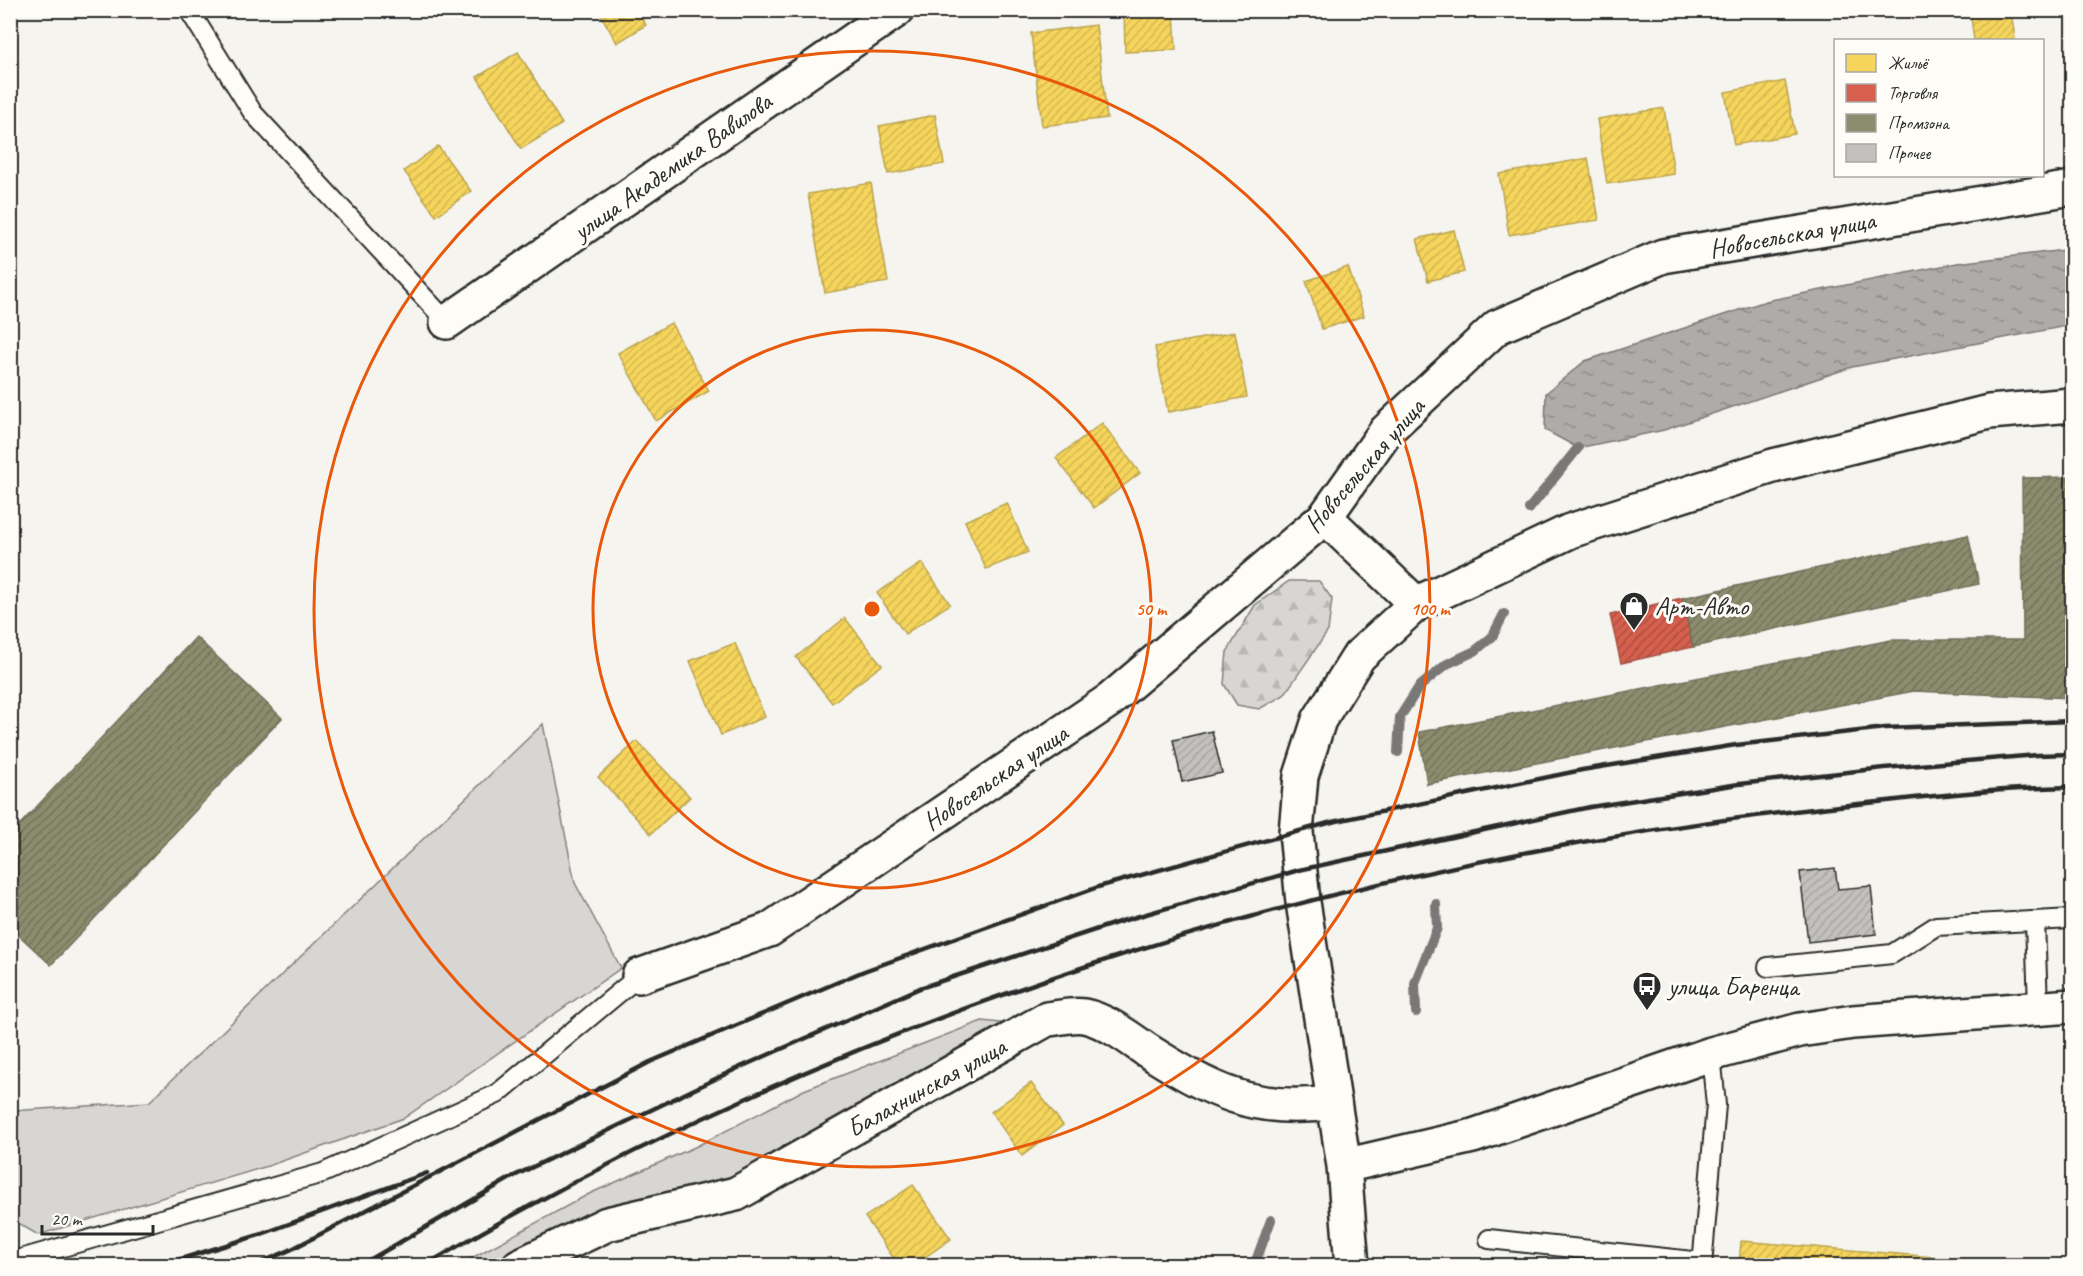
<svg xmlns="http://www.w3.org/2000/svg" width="2083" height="1276" font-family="Caveat,sans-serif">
<defs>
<pattern id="forest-firs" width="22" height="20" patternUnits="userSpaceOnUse" patternTransform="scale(1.5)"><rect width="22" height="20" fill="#d7d6d2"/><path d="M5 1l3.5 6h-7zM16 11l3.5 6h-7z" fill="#b9b8b4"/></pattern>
<pattern id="water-ripples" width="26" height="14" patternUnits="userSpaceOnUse" patternTransform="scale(1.5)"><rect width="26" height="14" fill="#adaca9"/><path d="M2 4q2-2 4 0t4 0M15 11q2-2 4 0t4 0" fill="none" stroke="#8d8c8a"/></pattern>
<pattern id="homes-hatch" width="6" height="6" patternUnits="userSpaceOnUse" patternTransform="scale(1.5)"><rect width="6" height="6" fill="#f6d55c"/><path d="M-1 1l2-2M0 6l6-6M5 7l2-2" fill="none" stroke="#d3b750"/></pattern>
<pattern id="shops-hatch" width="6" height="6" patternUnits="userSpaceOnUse" patternTransform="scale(1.5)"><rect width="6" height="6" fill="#d6604d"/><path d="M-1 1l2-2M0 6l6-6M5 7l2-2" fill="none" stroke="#ae4f40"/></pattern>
<pattern id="industry-hatch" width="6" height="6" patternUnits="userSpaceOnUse" patternTransform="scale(1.5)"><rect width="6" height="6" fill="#8c8c6e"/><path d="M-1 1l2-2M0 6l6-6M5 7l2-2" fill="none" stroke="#73735b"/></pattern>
<pattern id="building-hatch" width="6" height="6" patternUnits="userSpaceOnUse" patternTransform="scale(1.5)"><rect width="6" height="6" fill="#c2c1be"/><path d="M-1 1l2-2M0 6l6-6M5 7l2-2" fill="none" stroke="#a7a6a3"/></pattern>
</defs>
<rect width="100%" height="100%" fill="#f5f4ef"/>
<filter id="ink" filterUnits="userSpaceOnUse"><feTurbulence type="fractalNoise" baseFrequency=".0167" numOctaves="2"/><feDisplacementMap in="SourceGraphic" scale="12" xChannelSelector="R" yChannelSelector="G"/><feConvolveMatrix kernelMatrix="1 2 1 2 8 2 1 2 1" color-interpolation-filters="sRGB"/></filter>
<g filter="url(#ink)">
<path fill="#d7d6d2" stroke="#81807e" stroke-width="1.5" d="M 543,724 L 575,883 L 621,968 L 404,1118 L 268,1166 L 38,1235 L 11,1219 L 11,1111 L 149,1102 Z
M 982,1021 L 1019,1025 L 715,1188 L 506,1265 L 457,1266 L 589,1194 L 697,1146 L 804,1090 Z"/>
<path fill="url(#forest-firs)" stroke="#81807e" stroke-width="1.5" d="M 1289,581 L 1319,581 L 1332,599 L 1328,631 L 1284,695 L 1259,709 L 1237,705 L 1224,684 L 1227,652 L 1255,605 Z"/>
<path fill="url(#water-ripples)" stroke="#797877" stroke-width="1.5" d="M 2072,249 L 2072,325 L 1852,367 L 1664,430 L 1578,448 L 1545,430 L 1546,393 L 1585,361 L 1766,301 L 1957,263 Z"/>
<path fill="url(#homes-hatch)" stroke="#b9a24d" stroke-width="1.5" d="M 598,10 L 637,10 L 646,25 L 617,43 Z
M 1124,10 L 1174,10 L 1176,50 L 1125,52 Z
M 1970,10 L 2011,10 L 2015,40 L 1974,40 Z
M 1096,25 L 1107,118 L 1042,126 L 1031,33 Z
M 518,52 L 562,124 L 521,149 L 477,77 Z
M 1785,81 L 1795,134 L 1734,145 L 1725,92 Z
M 1664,108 L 1674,174 L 1607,184 L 1597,119 Z
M 935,115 L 944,164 L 888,174 L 879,126 Z
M 438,146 L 471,191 L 436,216 L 404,171 Z
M 1588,158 L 1599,220 L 1509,235 L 1499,174 Z
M 871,183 L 888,282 L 825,293 L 808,194 Z
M 1454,230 L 1464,272 L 1428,281 L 1417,239 Z
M 1348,267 L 1364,316 L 1322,329 L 1306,281 Z
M 671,323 L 709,391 L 656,421 L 618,353 Z
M 1235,332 L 1247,397 L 1168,412 L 1155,347 Z
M 1102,423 L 1140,473 L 1094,508 L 1056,458 Z
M 1007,503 L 1028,552 L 986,569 L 965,521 Z
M 922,563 L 950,604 L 905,634 L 877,593 Z
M 845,618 L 882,665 L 832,703 L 796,657 Z
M 735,643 L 765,717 L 721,735 L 690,661 Z
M 637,741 L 690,797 L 651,834 L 598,777 Z
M 1031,1083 L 1063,1125 L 1022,1156 L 991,1112 Z
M 913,1185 L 951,1239 L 912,1266 L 899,1266 L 865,1217 Z
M 1741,1241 L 2045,1266 L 1739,1266 Z"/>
<path fill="url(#shops-hatch)" stroke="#a35043" stroke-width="1.5" d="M 1682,598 L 1693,647 L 1621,663 L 1610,615 Z"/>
<path fill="url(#industry-hatch)" stroke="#6f6f5a" stroke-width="1.5" d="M 2072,477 L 2072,698 L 1914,691 L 1427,784 L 1419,732 L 1891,640 L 2023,640 L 2022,478 Z
M 1968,535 L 1979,584 L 1693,647 L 1682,598 Z
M 196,637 L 282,718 L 51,965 L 10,927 L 10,835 Z"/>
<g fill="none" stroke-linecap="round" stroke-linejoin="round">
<path stroke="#797877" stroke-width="10" d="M 1529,509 L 1578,448
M 1398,752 L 1400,717 L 1419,687 L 1447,664 L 1475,651 L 1492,637 L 1504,614
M 1416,1012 L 1415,983 L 1437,928 L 1436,904
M 1254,1266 L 1271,1220"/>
</g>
<path fill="url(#building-hatch)" stroke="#2b2b2b" stroke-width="1.5" d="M 1212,731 L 1222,773 L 1182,782 L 1173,740 Z
M 1835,868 L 1838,889 L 1871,886 L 1876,934 L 1808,942 L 1800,872 Z"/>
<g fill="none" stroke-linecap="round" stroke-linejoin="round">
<g stroke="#2b2b2b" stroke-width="22">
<path id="service" d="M 189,10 L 253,113 L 447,322
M 2035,921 L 2038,1007
M 1768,967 L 1892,954 L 1936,926 L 2072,919
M 1489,1239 L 1702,1262
M 10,1262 L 323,1173 L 497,1094 L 639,976
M 1702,1266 L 1716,1105 L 1711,1054"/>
</g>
<g stroke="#2b2b2b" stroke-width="38">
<path id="minor" d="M 447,322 L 897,10
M 1325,517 L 1416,604
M 639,976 L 769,930 L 1110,700 L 1325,517 L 1386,431 L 1497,327 L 1663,256 L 2072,188
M 519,1266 L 607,1224 L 736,1194 L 1047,1019 C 1059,1018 1073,1014 1084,1016 C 1105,1020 1128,1037 1145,1049 C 1210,1090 1255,1115 1334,1102"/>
</g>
<g stroke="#2b2b2b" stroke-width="38">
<path id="tertiary" d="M 1344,1166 L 1473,1136 L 1711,1054 L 1800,1030 L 1853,1022 L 2072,1006
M 1352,1266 L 1344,1166 L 1303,902 L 1296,832 L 1301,776 L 1319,720 L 1359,656 L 1416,604 L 1570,531 L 1773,466 L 1989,412 L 2072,405"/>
</g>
<use href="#service" stroke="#fdfcf7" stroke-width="18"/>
<use href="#minor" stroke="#fdfcf7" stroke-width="33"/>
<use href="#tertiary" stroke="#fdfcf7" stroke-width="33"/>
<path stroke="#2b2b2b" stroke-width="4.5" d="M 158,1266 L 259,1235 L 427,1173
M 253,1266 L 290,1250 L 650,1062 L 864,971 L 1098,887 L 1332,822 L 1582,770 L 1736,745 L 1885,728 L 2072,721
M 359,1266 L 514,1176 L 736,1069 L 920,988 L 1122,921 L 1299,870 L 1590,807 L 1739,784 L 1884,768 L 2037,755 L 2072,754
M 424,1266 C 841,1018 1314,867 1795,811 C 1887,801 1980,789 2072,787"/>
</g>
</g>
<g fill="none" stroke="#e8590c" stroke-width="3">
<circle cx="872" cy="609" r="279"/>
<circle cx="872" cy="609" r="558"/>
</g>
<defs>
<g id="shop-pin" transform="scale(1.5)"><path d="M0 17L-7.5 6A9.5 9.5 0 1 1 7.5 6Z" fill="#2b2b2b" stroke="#fdfcf7"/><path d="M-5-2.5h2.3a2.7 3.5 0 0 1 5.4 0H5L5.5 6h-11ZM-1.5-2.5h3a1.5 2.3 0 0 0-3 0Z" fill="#fff"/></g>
<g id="bus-pin" transform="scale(1.5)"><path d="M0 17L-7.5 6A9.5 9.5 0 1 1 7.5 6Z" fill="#2b2b2b" stroke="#fdfcf7"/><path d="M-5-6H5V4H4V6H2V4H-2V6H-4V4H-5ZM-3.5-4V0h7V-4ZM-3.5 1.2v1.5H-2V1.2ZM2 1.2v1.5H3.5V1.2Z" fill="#fff"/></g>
</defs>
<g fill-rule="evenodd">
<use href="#shop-pin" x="1634" y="606"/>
<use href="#bus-pin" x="1647" y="986"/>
</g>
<g text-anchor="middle" stroke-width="6" stroke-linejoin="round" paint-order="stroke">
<g font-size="26" fill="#2b2b2b" stroke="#fdfcf7">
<text transform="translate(672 166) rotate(-35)" y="9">улица Академика Вавилова</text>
<text transform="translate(1792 234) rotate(-10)" y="9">Новосельская улица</text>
<text transform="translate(1364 465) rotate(-49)" y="9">Новосельская улица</text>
<text transform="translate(995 777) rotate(-34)" y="9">Новосельская улица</text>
<text transform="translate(926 1087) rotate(-29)" y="9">Балахнинская улица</text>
</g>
<g font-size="26" fill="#2b2b2b" stroke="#fdfcf7" text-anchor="start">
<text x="1655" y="615">Арт-Авто</text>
<text x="1668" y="995">улица Баренца</text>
</g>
</g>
<circle cx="872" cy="609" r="9" fill="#e8590c" stroke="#fdfcf7" stroke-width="3"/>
<g font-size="18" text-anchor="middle" font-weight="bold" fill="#e8590c" stroke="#fdfcf7" stroke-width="6" stroke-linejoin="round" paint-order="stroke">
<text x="1151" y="615">50 m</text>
<text x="1430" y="615">100 m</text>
</g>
<rect width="2083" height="1276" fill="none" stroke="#fdfcf7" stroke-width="36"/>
<rect x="18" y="18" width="2047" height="1240" fill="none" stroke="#2b2b2b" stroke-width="2" filter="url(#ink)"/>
<rect x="1834" y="39" width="210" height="138" fill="#fdfcf7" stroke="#a9a8a5" stroke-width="1.5"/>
<rect x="1846" y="54" width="30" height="18" fill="#f6d55c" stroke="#a9a8a5" stroke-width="1.5"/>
<text x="1888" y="69" font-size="18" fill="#2b2b2b">Жильё</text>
<rect x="1846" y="84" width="30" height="18" fill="#d6604d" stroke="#a9a8a5" stroke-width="1.5"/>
<text x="1888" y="99" font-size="18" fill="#2b2b2b">Торговля</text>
<rect x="1846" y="114" width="30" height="18" fill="#8c8c6e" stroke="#a9a8a5" stroke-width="1.5"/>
<text x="1888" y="129" font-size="18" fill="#2b2b2b">Промзона</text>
<rect x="1846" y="144" width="30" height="18" fill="#c2c1be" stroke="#a9a8a5" stroke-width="1.5"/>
<text x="1888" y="159" font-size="18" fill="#2b2b2b">Прочее</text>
<path d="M42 1225v9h111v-9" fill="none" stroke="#2b2b2b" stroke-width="3"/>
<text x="51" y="1225" font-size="18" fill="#2b2b2b" stroke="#fdfcf7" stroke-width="4.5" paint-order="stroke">20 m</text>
</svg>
